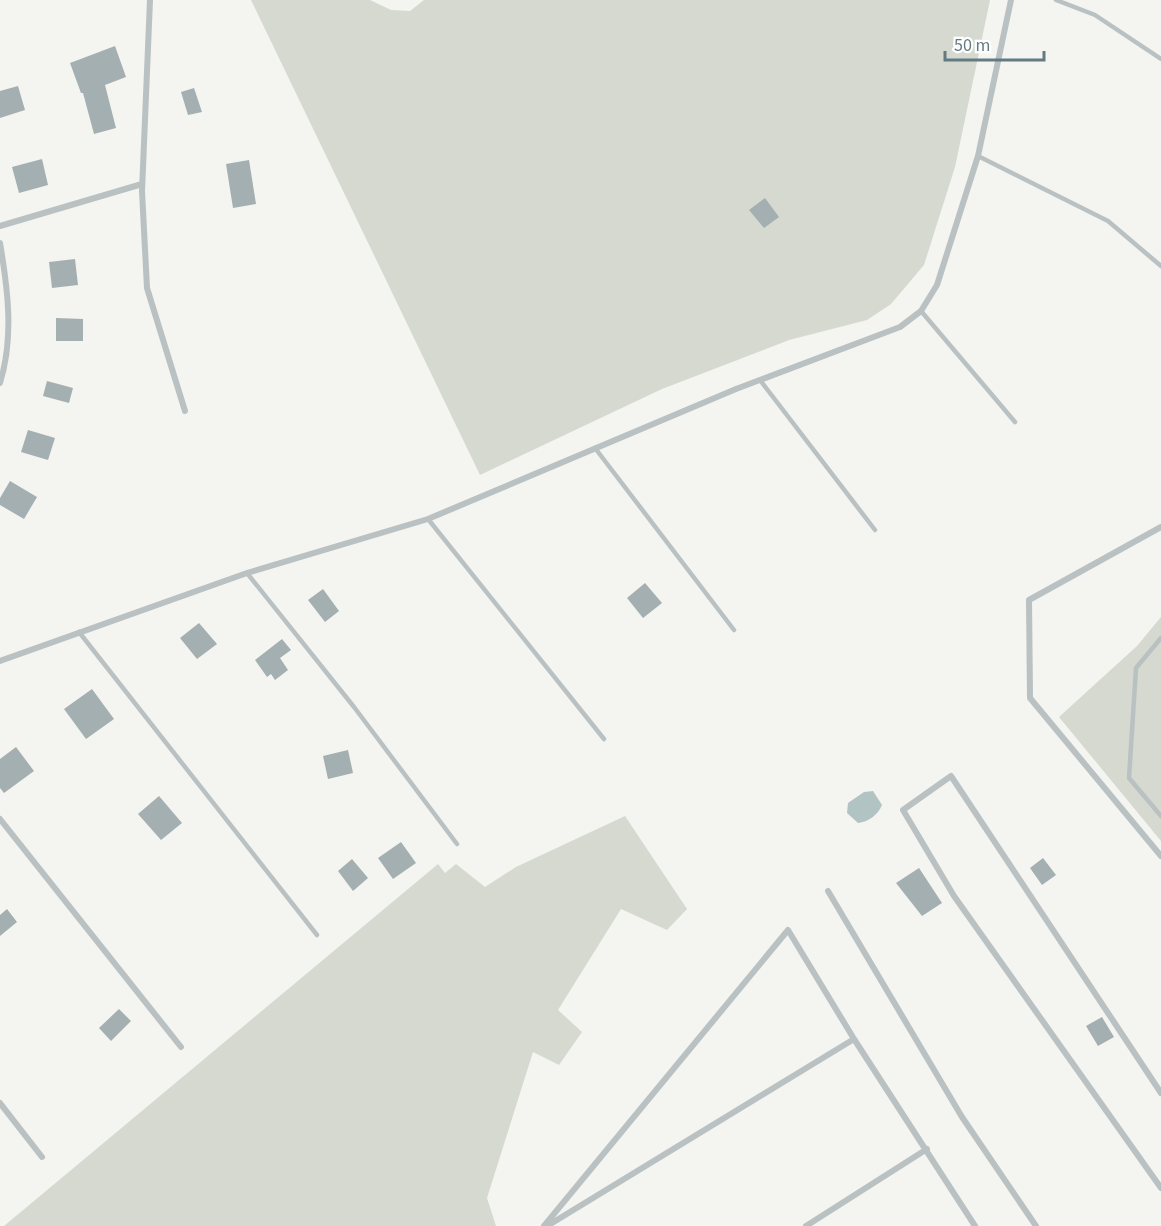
<svg xmlns="http://www.w3.org/2000/svg" width="1161" height="1226" font-family="'Source Sans 3',sans-serif">
<rect width="100%" height="100%" fill="#f4f4f0"/>
<path fill="#d5d9cf" d="M 251,0 L 370,0 L 391,10 L 410,11 L 424,0 L 990,0 L 955,167 L 924,265 L 891,304 L 867,320 L 789,340 L 662,389 L 480,475 Z
M 1161,617 L 1161,841 L 1059,717 L 1137,646 Z
M 625,816 L 687,909 L 667,930 L 621,909 L 558,1010 L 582,1032 L 559,1065 L 533,1052 L 487,1198 L 496,1226 L 4,1226 L 438,864 L 445,873 L 456,864 L 485,887 L 516,867 Z"/>
<path fill="#b2c3c4" d="M 873,791 L 882,805 C 878,815 868,822 858,823 L 847,813 L 848,803 L 864,792 Z"/>
<path fill="#a4afb2" d="M 115,46 L 126,77 L 105,85 L 116,128 L 94,134 L 83,93 L 81,93 L 70,63 Z
M 18,86 L 25,110 L 0,118 L 0,91 Z
M 194,88 L 202,112 L 188,115 L 181,92 Z
M 42,159 L 48,185 L 19,193 L 12,167 Z
M 249,160 L 256,204 L 233,208 L 226,164 Z
M 765,198 L 779,217 L 764,228 L 749,210 Z
M 75,259 L 78,285 L 52,288 L 49,262 Z
M 56,318 L 83,319 L 83,341 L 56,341 Z
M 47,381 L 73,388 L 69,403 L 43,396 Z
M 28,430 L 55,438 L 48,460 L 21,452 Z
M 10,481 L 37,497 L 24,519 L 0,505 L 0,498 Z
M 645,583 L 662,603 L 643,618 L 627,598 Z
M 323,589 L 339,611 L 325,622 L 308,600 Z
M 199,623 L 217,644 L 197,659 L 180,638 Z
M 282,639 L 291,650 L 280,658 L 288,670 L 275,680 L 271,674 L 267,677 L 255,660 Z
M 92,689 L 114,719 L 86,739 L 64,709 Z
M 16,747 L 34,771 L 4,793 L 0,788 L 0,759 Z
M 348,750 L 353,773 L 328,779 L 323,756 Z
M 159,796 L 182,823 L 161,840 L 138,814 Z
M 401,842 L 416,863 L 393,879 L 378,858 Z
M 1043,858 L 1056,875 L 1042,885 L 1030,868 Z
M 352,859 L 368,878 L 353,891 L 338,871 Z
M 919,868 L 942,903 L 922,916 L 896,883 Z
M 7,909 L 17,922 L 0,936 L 0,915 Z
M 119,1009 L 131,1021 L 111,1041 L 99,1028 Z
M 1102,1017 L 1114,1037 L 1098,1046 L 1086,1026 Z"/>
<g fill="none" stroke-linecap="round" stroke-linejoin="round">
<path stroke="#bac1c3" stroke-width="4.5" d="M 1056,0 L 1095,15 L 1161,59
M 978,156 L 1108,221 L 1161,266
M 921,311 L 1015,422
M 760,380 L 875,530
M 595,448 L 734,630
M 428,519 L 604,739
M 247,573 L 354,707 L 457,844
M 79,632 L 317,935
M 1161,638 L 1136,668 L 1129,778 L 1161,816"/>
<path stroke="#bac1c3" stroke-width="6" d="M 150,0 L 142,191 L 147,288 L 185,411
M 0,226 L 142,184
M 0,243 C 8,290 14,337 0,383
M 1161,527 L 1029,600 L 1030,698 L 1161,856
M 0,661 L 247,573 L 428,519 L 736,389 L 900,327 L 921,311 L 937,285 L 978,156 L 1011,0
M 0,819 L 181,1047
M 828,891 L 962,1117 L 1036,1226
M 1161,1093 L 951,776 L 903,810 L 954,896 L 1161,1188
M 0,1103 L 42,1157
M 544,1226 L 788,930 L 854,1039 L 975,1226
M 547,1226 L 854,1039
M 806,1226 L 927,1149"/>
</g>
<path d="M945 51v9h99v-9" fill="none" stroke="#637a81" stroke-width="3"/>
<text x="954" y="51" font-size="18" fill="#637a81" stroke="#ffffff" stroke-width="4.5" paint-order="stroke">50 m</text>
</svg>
